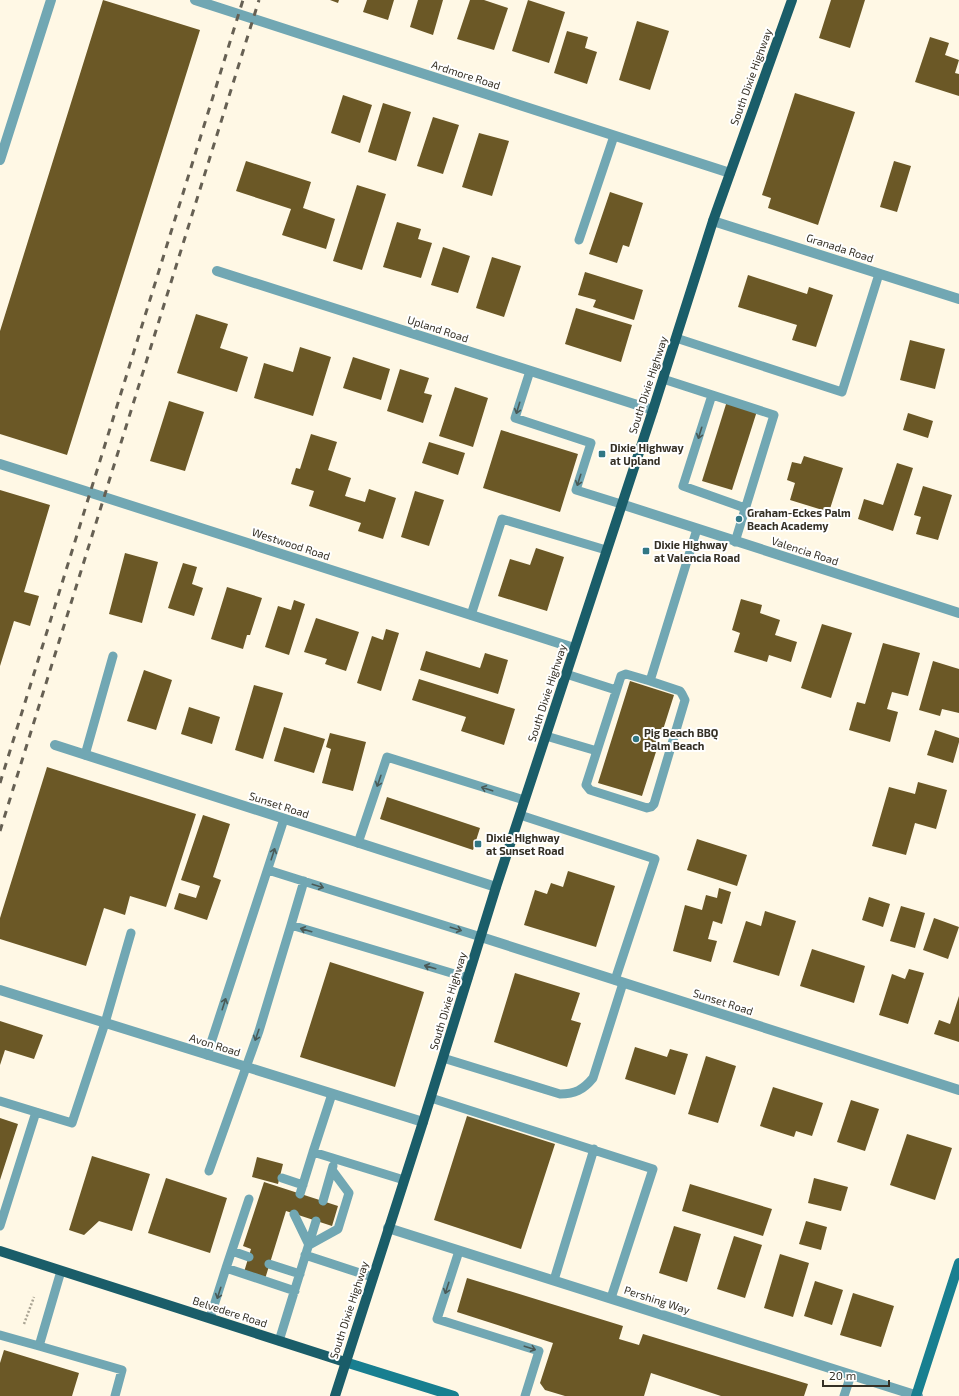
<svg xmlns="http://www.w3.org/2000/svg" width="959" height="1396" font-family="'Exo 2',sans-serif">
<rect width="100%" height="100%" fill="#fff8e5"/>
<path fill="#6b5826" d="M 103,0 L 200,30 L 67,455 L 0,434 L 0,331 Z
M 330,0 L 339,0 L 338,3 Z
M 367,0 L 394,0 L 388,20 L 363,12 Z
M 418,0 L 443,0 L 433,35 L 410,27 Z
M 470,0 L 484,0 L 508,8 L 494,50 L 457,39 Z
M 528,0 L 565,12 L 549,63 L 512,51 Z
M 831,0 L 865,0 L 850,48 L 819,38 Z
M 637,21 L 669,31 L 650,90 L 619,80 Z
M 567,31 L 588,37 L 585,48 L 597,52 L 587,84 L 554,73 Z
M 930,37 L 949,43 L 945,55 L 959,60 L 955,73 L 959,74 L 959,96 L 915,82 Z
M 795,93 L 855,112 L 818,225 L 768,208 L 771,198 L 762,195 Z
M 343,95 L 372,105 L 360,143 L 331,133 Z
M 383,103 L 411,112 L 396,161 L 368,152 Z
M 433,117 L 459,125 L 443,174 L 417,166 Z
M 479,133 L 509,141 L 492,196 L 462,187 Z
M 246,161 L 311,182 L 303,208 L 335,219 L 326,249 L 282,235 L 291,209 L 236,191 Z
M 894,161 L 911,166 L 897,212 L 880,207 Z
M 357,185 L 386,194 L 362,270 L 333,261 Z
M 610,192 L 643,203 L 629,247 L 623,245 L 617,263 L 589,254 Z
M 397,222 L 421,229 L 418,239 L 432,243 L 421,278 L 383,267 Z
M 443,247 L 470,256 L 458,293 L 431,285 Z
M 492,257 L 521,266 L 504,317 L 476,308 Z
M 585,272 L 643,290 L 634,320 L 593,307 L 596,300 L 578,295 Z
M 748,275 L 807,294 L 809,287 L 833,295 L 816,347 L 792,340 L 797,325 L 738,307 Z
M 576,308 L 632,325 L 621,362 L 565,344 Z
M 196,314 L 228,324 L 220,348 L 248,357 L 237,392 L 177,373 Z
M 910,340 L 945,349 L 935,389 L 900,380 Z
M 300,347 L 331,357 L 313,416 L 254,398 L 264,363 L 293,372 Z
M 353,357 L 390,369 L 381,400 L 343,388 Z
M 400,369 L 429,378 L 424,393 L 432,395 L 423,423 L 387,411 Z
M 455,387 L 488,398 L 473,447 L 439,436 Z
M 169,401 L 204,412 L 185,471 L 150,461 Z
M 727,401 L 757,411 L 732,490 L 702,481 Z
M 908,413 L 933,421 L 928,438 L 903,430 Z
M 501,430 L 578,454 L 560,512 L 483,488 Z
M 311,434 L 337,442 L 328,470 L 351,478 L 345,496 L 365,502 L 369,489 L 396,498 L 383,539 L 358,531 L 361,523 L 309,506 L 314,491 L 291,484 L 296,468 L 300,469 Z
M 429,442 L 465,453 L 458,475 L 422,463 Z
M 804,456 L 843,468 L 829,512 L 790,500 L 795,483 L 787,480 L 792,462 L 801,464 Z
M 897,463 L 913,468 L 893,531 L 858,519 L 864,499 L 883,505 Z
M 923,486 L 952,495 L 938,540 L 916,534 L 921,517 L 914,515 Z
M 0,490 L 50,505 L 24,592 L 39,596 L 30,626 L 14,621 L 0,666 Z
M 415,491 L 444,500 L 429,546 L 401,537 Z
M 536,548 L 564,557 L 547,611 L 498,596 L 510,559 L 530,565 Z
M 125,553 L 158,562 L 142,623 L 109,614 Z
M 183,563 L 197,567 L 192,584 L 203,588 L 194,616 L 168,608 Z
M 227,587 L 262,598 L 250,635 L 247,635 L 243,649 L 211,639 Z
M 741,599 L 762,605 L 760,613 L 780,620 L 775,635 L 797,642 L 791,662 L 769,655 L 767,662 L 734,652 L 740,633 L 732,630 Z
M 294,600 L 305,604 L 289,655 L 265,647 L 278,606 L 291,610 Z
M 316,618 L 359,632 L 346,671 L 325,664 L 327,659 L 304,652 Z
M 822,624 L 852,633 L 831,698 L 801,688 Z
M 386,629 L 399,633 L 381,691 L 357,683 L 372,636 L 383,640 Z
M 883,643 L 920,653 L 908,696 L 892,692 L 887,709 L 898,712 L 890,742 L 849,730 L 857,702 L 865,704 Z
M 426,651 L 480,668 L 485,653 L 508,660 L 498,694 L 420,670 Z
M 933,661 L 959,669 L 959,713 L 942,709 L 940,716 L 919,710 Z
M 144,670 L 172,680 L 156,730 L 127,721 Z
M 419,679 L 515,709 L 504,745 L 461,731 L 466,717 L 412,700 Z
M 630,681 L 674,695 L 642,796 L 598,783 Z
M 254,685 L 283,693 L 263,759 L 235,750 Z
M 189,707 L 220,717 L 212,744 L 181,734 Z
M 284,727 L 325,739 L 314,773 L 274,761 Z
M 935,730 L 959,738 L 959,742 L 953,763 L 927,755 Z
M 330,733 L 366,742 L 353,791 L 322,783 L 331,749 L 326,747 Z
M 47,767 L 196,814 L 166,907 L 130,896 L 125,915 L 104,908 L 86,966 L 0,939 L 0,918 Z
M 918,782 L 947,790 L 936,829 L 915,823 L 906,855 L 872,846 L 889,787 L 915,794 Z
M 387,797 L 480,828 L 473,850 L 380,819 Z
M 203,815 L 230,824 L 213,877 L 221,880 L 207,920 L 174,909 L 179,893 L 196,898 L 200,886 L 181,880 Z
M 697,839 L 747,855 L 737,886 L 687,870 Z
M 568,871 L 615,886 L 596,947 L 524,925 L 535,890 L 547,894 L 551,883 L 563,887 Z
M 719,888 L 731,892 L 722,924 L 713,921 L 708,939 L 717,941 L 711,962 L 673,951 L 685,905 L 702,910 L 706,895 L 717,898 Z
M 869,897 L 890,904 L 883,927 L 862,920 Z
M 901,906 L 925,913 L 915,948 L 890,941 Z
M 765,911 L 796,921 L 779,976 L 733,962 L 746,921 L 761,926 Z
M 934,918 L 959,927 L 948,959 L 923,950 Z
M 812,949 L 865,966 L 854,1003 L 800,986 Z
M 330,962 L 424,992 L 395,1087 L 300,1057 Z
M 909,969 L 924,973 L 908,1024 L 879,1015 L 892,974 L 905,979 Z
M 515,973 L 580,993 L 571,1020 L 581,1023 L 567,1067 L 494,1042 Z
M 959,996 L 959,1042 L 934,1034 L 939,1020 L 950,1024 Z
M 0,1021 L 43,1035 L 34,1059 L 5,1050 L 0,1065 Z
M 635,1047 L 667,1057 L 670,1049 L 688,1054 L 675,1095 L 625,1079 Z
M 706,1056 L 736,1066 L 718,1123 L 688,1114 Z
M 773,1087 L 823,1103 L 812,1136 L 796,1131 L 794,1137 L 760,1126 Z
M 851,1100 L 879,1109 L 865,1151 L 837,1142 Z
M 467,1116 L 555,1144 L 521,1249 L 434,1220 Z
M 0,1118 L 18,1124 L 0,1180 Z
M 907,1134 L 952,1148 L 935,1200 L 890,1185 Z
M 92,1156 L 150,1174 L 132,1231 L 99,1221 L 84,1235 L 69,1230 Z
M 257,1157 L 283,1164 L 278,1184 L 252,1177 Z
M 166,1178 L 227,1198 L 210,1253 L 148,1233 Z
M 814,1178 L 848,1187 L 841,1211 L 808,1203 Z
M 264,1182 L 338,1206 L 332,1226 L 286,1211 L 265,1279 L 244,1272 L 251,1249 L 243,1246 Z
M 690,1184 L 772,1209 L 763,1236 L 682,1211 Z
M 806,1221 L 827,1227 L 821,1250 L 799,1244 Z
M 674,1226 L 701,1234 L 687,1282 L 659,1273 Z
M 734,1236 L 762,1245 L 745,1298 L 717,1289 Z
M 780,1254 L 809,1263 L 793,1317 L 764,1308 Z
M 467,1278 L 623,1326 L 619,1339 L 639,1345 L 643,1334 L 808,1384 L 804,1396 L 721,1396 L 651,1373 L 644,1396 L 565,1396 L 545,1390 L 540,1383 L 553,1343 L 457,1312 Z
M 815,1281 L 843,1290 L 832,1325 L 804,1316 Z
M 853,1293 L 894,1306 L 881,1347 L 840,1335 Z
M 4,1350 L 79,1373 L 72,1396 L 0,1396 L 0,1363 Z"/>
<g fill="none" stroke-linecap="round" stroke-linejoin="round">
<path stroke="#a9a393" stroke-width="2.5" stroke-dasharray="2 2" stroke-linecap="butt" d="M 24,1324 L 34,1297"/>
<path stroke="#71a7b3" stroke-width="9" d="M 579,240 L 614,136
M 676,338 L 842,392 L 879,274
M 530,371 L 515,418 L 591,443 L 576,490 L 621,504
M 663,379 L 774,415 L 735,542
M 712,395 L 683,486 L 745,508
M 471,615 L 502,519 L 606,550
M 566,674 L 616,690
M 650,681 L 680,691 L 682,694 L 685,700 L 654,804 L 651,807 L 647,808 L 590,790 L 586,785 L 621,676 L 626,674 L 650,681 L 697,529
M 546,736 L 597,751
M 85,755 L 113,656
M 520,815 L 655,859 L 615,980
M 358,843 L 387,757 L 524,800
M 268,870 L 481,937
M 291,925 L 304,881
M 207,1055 L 284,819
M 443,1058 L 560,1094 C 575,1094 583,1090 593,1078 L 623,983
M 332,1094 L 313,1152 L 404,1180
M 431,1098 L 653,1169 L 611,1298
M 0,1101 L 72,1123 L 105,1023 L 131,933
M 209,1171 L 259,1031 L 291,925 L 468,978
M 282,1178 L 303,1185
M 300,1194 L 313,1152
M 249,1199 L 226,1268 L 295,1291
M 323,1201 L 333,1166
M 294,1214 L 309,1245 L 338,1229 L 349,1193 L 332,1170
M 0,1226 L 36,1112
M 232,1251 L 249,1257
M 459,1251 L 437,1319 L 539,1351 L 525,1396
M 305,1255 L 372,1277
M 269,1264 L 300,1274
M 61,1271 L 39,1346 L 122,1370 L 115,1396
M 554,1280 L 594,1149
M 210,1318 L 226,1268
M 0,1335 L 39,1346
M 279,1341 L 316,1221
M 844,1396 L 851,1375"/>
<path stroke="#71a7b3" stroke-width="10" d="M 195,0 L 730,173
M 0,160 L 51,0
M 713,221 L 959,299
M 217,271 L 653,410
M 0,464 L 104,497 L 574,648
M 621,504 L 959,613
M 55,745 L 496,887
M 481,937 L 959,1090
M 0,990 L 423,1122
M 388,1228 L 918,1396"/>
<path stroke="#187f90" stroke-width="10" d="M 345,1362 L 454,1396
M 916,1396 L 959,1263"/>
<path stroke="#1a5d69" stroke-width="10" d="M 0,1251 L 345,1362
M 335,1396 L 423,1122 L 496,887 L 653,410 L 713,221 L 792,0"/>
<path stroke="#666053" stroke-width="3" stroke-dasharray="7 7" stroke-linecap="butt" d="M 0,783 L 243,0
M 0,831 L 259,0"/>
</g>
<defs><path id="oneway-shaft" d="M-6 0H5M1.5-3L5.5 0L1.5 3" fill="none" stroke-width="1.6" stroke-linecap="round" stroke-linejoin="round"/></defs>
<g stroke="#4a5a57">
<use href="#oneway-shaft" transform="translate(518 408) rotate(107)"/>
<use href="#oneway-shaft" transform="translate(700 433) rotate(107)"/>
<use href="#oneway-shaft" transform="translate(579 480) rotate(108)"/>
<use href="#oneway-shaft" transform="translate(379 781) rotate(109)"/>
<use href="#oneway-shaft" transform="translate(487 789) rotate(-162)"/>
<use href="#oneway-shaft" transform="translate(273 854) rotate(-72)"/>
<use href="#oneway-shaft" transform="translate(318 886) rotate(17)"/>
<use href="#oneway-shaft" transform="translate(456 929) rotate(17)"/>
<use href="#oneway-shaft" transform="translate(306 930) rotate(-164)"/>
<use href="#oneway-shaft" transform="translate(430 967) rotate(-164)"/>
<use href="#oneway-shaft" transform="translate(224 1004) rotate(-72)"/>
<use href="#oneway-shaft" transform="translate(257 1035) rotate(109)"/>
<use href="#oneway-shaft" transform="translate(447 1288) rotate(108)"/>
<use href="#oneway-shaft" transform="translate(219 1293) rotate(108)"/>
<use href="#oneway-shaft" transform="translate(530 1348) rotate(18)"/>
</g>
<g fill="#317784" stroke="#fff" stroke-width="1.5">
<rect x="598" y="450" width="8" height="8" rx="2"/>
<circle cx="739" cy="519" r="4"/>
<rect x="642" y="547" width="8" height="8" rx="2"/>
<circle cx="636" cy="739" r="4"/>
<rect x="474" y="840" width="8" height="8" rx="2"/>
</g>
<g text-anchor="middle" stroke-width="4" stroke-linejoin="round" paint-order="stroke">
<g font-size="11" fill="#353025" stroke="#fff">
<text transform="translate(466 75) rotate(18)" y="4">Ardmore Road</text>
<text transform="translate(751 77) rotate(-70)" y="4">South Dixie Highway</text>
<text transform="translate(840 248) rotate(18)" y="4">Granada Road</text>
<text transform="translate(438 329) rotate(18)" y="4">Upland Road</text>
<text transform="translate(648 385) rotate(-72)" y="4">South Dixie Highway</text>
<text transform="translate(291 544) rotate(18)" y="4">Westwood Road</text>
<text transform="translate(805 551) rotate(18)" y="4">Valencia Road</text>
<text transform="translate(547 693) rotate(-72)" y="4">South Dixie Highway</text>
<text transform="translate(279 805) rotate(18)" y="4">Sunset Road</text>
<text transform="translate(448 1001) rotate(-73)" y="4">South Dixie Highway</text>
<text transform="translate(723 1002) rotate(18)" y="4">Sunset Road</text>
<text transform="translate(215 1045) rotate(17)" y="4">Avon Road</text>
<text transform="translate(657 1300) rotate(18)" y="4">Pershing Way</text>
<text transform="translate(349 1310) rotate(-72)" y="4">South Dixie Highway</text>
<text transform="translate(230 1312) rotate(18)" y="4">Belvedere Road</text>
</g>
<g font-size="11" font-weight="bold" fill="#353025" stroke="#fff" text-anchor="start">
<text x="610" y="452">Dixie Highway<tspan x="610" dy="13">at Upland</tspan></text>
<text x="747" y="517">Graham-Eckes Palm<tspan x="747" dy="13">Beach Academy</tspan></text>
<text x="654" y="549">Dixie Highway<tspan x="654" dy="13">at Valencia Road</tspan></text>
<text x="644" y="737">Pig Beach BBQ<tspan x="644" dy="13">Palm Beach</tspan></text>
<text x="486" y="842">Dixie Highway<tspan x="486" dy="13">at Sunset Road</tspan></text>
</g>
</g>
<path d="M823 1380v6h66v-6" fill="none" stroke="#353025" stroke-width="2"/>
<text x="829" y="1380" font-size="12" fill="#353025" stroke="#ffffff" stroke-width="3" paint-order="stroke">20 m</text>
</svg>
